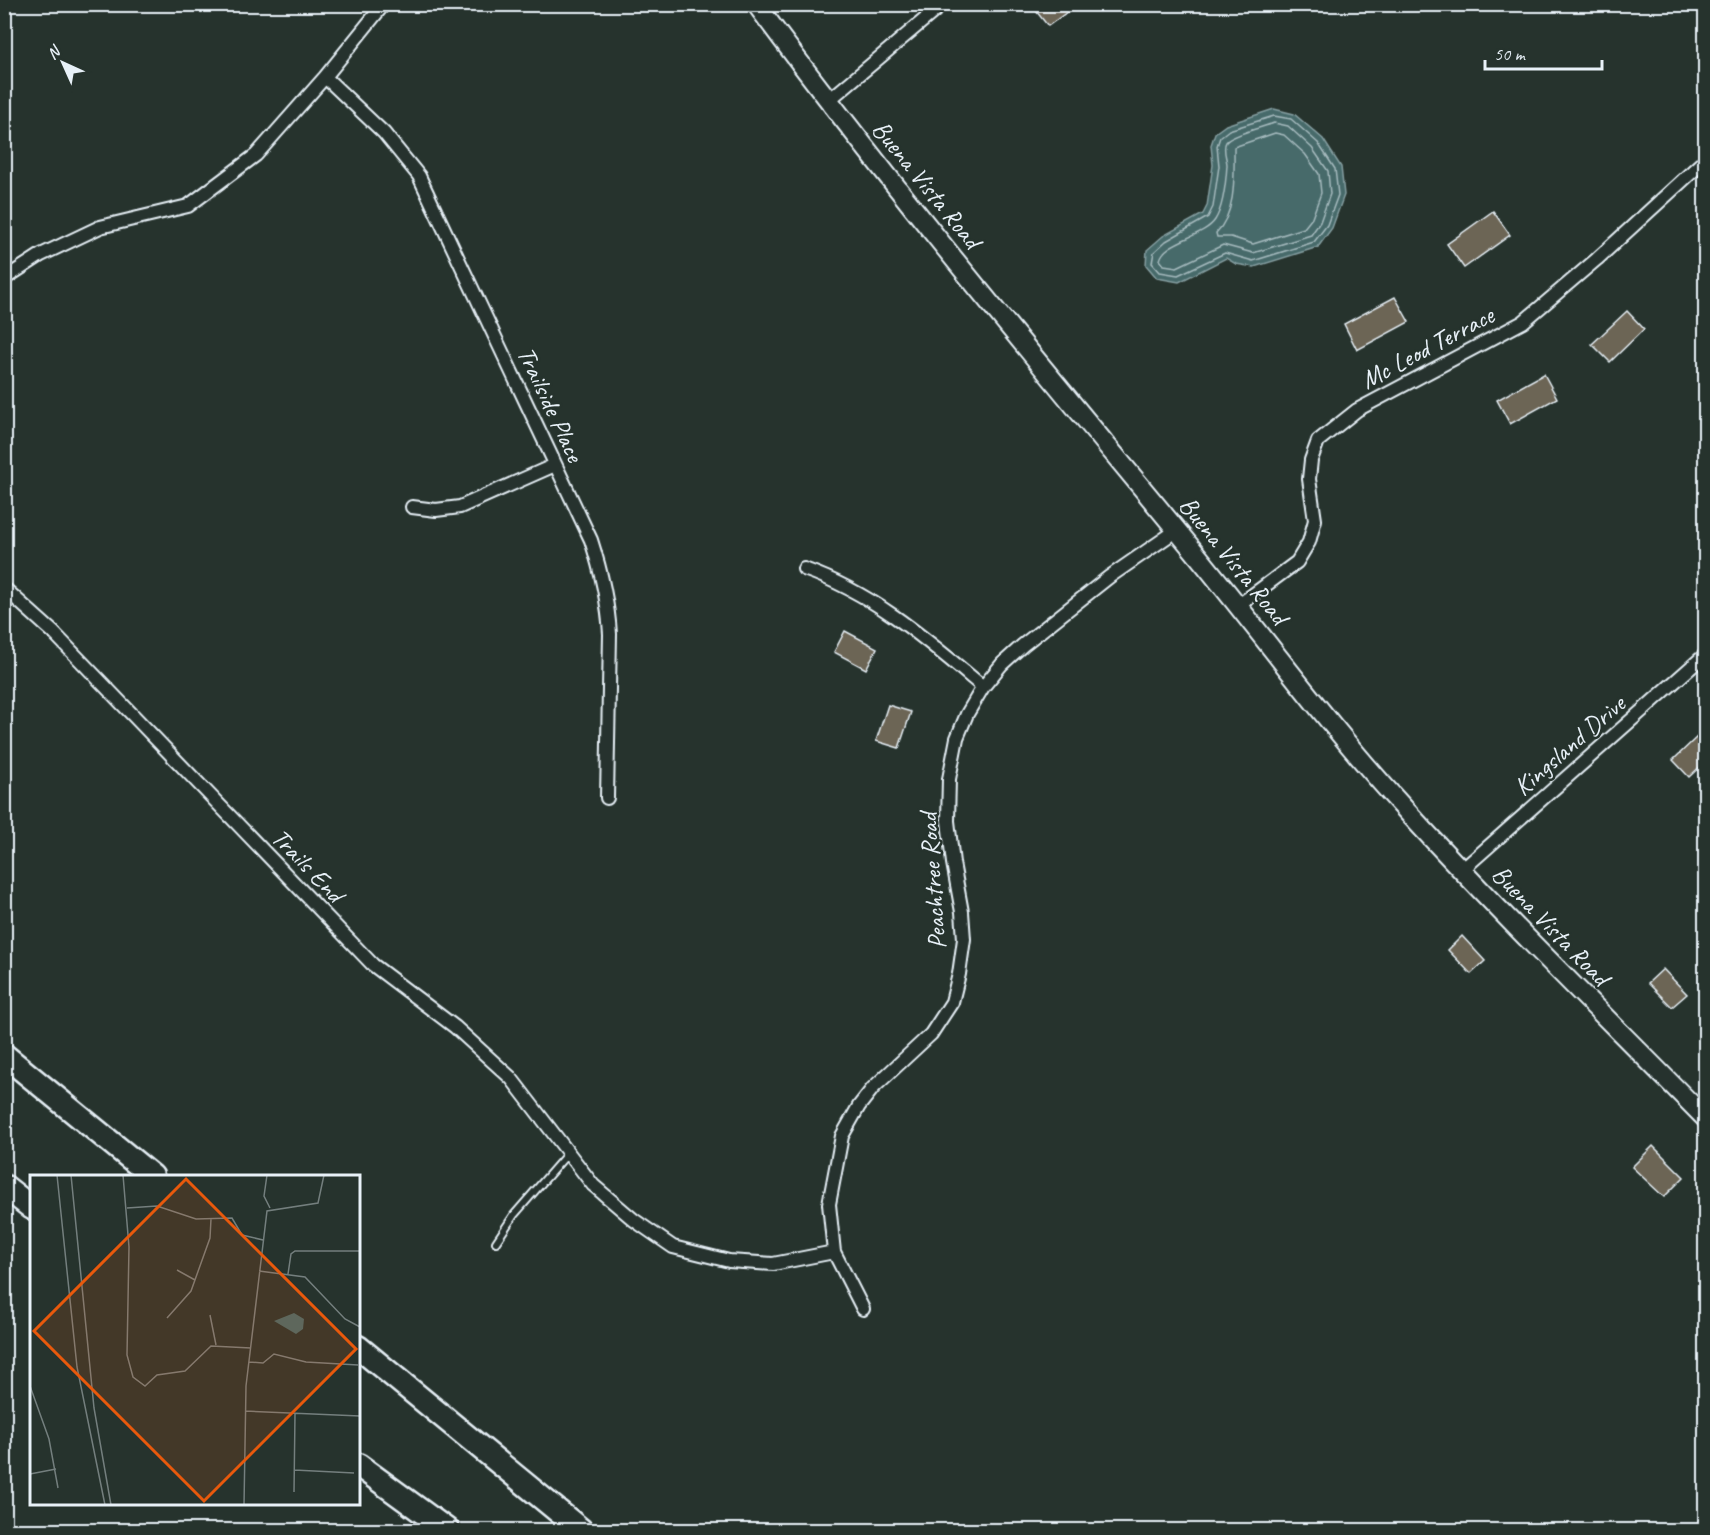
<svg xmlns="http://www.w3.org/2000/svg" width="1710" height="1535" font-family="Caveat,sans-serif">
<rect width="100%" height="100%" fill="#26332d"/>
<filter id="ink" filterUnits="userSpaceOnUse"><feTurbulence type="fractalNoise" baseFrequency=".0167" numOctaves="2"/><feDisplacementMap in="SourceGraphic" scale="12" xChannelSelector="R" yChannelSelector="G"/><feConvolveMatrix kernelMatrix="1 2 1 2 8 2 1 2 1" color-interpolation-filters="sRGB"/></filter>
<g filter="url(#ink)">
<path fill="#466a6a" stroke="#87a0a3" stroke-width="1.5" d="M 1274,109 L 1294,114 L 1323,139 L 1341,167 L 1344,195 L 1332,228 L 1318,247 L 1254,267 L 1236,264 L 1226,258 L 1179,282 L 1157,278 L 1146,265 L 1147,250 L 1163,236 L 1203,214 L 1207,206 L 1213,165 L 1211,145 L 1215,133 L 1226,125 Z"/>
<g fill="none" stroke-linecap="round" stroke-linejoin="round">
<path stroke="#a7bbbf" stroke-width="1.5" d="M 1274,116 L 1291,119 L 1318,143 L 1335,169 L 1338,195 L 1327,225 L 1314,242 L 1253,261 L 1225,253 L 1178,275 L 1160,272 L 1152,263 L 1154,252 L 1166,241 L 1208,217 L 1213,207 L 1219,166 L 1217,146 L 1220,137 L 1229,130 Z
M 1274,123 L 1288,126 L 1312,148 L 1328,171 L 1330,194 L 1320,222 L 1311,235 L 1253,253 L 1223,245 L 1177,267 L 1164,265 L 1160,260 C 1164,241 1204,237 1215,220 C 1224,206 1226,181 1227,165 C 1227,159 1222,148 1226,142 C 1232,134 1264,127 1274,123 Z
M 1275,133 L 1284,135 L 1305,154 L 1319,174 L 1321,193 L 1312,218 L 1304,228 L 1253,244 L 1231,237 L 1217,237 L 1216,233 C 1237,212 1234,175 1234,147 Z"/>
</g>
<path fill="#6c6555" stroke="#e8f1f8" stroke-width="1.5" d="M 1033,4 L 1078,4 L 1048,26 L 1032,6 Z
M 1493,211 L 1510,235 L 1464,268 L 1447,244 Z
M 1395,297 L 1409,322 L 1357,350 L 1344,324 Z
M 1627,311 L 1644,329 L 1610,362 L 1592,344 Z
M 1544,374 L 1557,398 L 1510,424 L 1497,400 Z
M 845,631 L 877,648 L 866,669 L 834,652 Z
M 888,705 L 911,712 L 899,748 L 876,741 Z
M 1698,736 L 1706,744 L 1706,761 L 1689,777 L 1673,760 Z
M 1462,936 L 1485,961 L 1471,974 L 1448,950 Z
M 1663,969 L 1687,994 L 1672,1007 L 1648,983 Z
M 1653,1146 L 1684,1177 L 1664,1197 L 1632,1167 Z"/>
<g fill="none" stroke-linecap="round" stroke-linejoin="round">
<g stroke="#e8f1f8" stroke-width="10">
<path id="lane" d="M 496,1242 L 514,1215 L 568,1153"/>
</g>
<g stroke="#e8f1f8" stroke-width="16">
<path id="street" d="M 325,77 L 384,133 L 419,176 L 591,540 C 601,571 608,601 610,634 L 607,798
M 828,101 L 943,4
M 4,279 L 41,255 L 100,227 L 188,206 L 256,155 L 325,77 L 384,4
M 412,507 L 436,510 L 460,507 L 555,465
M 804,569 C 875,594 927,640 983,687
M 4,588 L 53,632 L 373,965 L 455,1027 L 511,1078 L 593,1185 L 634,1220 L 673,1247 L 729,1261 L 773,1264 L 834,1252 L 829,1204 L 842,1136 L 859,1106 L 873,1088 L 931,1034 L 952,1002 L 959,974 L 964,939 L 962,912 L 953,863 L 948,821 L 949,779 L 957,738 L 967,714 L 983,687 L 1002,664 L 1023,645 L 1109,577 L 1177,530
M 1239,605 L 1297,562 L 1309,542 L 1315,520 L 1309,479 L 1311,460 L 1318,441 L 1357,410 L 1523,322 L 1597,259 L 1706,159
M 1462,870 L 1706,654
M 834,1252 L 863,1309"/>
</g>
<g stroke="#e8f1f8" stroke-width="22">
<path id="secondary" d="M 756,4 C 892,188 1039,363 1184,539 C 1258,628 1325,722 1403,807 C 1500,914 1604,1015 1706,1119"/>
</g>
<g stroke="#e8f1f8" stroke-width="27">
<path id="highway" d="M 4,1055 L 152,1176
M 4,1186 L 32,1208
M 358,1347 L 581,1530
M 358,1465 L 447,1530"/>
</g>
<use href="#lane" stroke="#26332d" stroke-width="6"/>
<use href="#street" stroke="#26332d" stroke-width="12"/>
<use href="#secondary" stroke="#26332d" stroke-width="18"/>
<use href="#highway" stroke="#26332d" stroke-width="22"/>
</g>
</g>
<g text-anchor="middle" stroke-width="5" stroke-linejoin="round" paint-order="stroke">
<g font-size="26" fill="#e8f1f8" stroke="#26332d">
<text transform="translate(927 184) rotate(51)" y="9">Buena Vista Road</text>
<text transform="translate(1427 347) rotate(-28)" y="9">Mc Leod Terrace</text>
<text transform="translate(551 404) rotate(65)" y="9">Trailside Place</text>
<text transform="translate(1234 560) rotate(51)" y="9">Buena Vista Road</text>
<text transform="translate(1569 745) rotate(-41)" y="9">Kingsland Drive</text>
<text transform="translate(308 865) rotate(46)" y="9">Trails End</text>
<text transform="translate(932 881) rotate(-94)" y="9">Peachtree Road</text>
<text transform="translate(1551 925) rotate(46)" y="9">Buena Vista Road</text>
</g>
</g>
<g transform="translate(30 1175)">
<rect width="330" height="330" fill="#26332d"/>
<path d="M 264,138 L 274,144 L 273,154 L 266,159 L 244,146 Z" fill="#466a6a"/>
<path fill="none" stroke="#747f7e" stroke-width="1.5" d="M 27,0 L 47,192 L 75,330M 41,0 L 64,233 L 81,330M 93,0 L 99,72 L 97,180 L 103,202 L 115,211 L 127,200 L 155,196 L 181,171 L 221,173M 237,0 L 234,21 L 240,33M 97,33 L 127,31 L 166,44 L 202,43 L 212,60 L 233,65M 147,95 L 165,105M 229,96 L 275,102 L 315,144 L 330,152M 258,99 L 261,79 L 265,76 L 330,76M 180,140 L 186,170M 137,143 L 161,116 L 180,63 L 181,44M 219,187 L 233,188 L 244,179 L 276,187 L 328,190M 0,211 L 19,264 L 28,313M 215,236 L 330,241M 264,295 L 324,298M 0,299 L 26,294M 264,317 L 265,239M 214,330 L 216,211 L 237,36 L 288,28 L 294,0"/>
<path fill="#e8590c" fill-opacity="0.15" stroke="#e8590c" stroke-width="3" d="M 156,4 L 326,174 L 174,326 L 4,156 Z"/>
<rect width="330" height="330" fill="none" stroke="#e8f1f8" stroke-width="3"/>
</g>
<rect width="1710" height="1535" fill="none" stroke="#26332d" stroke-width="24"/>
<rect x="12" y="12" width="1686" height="1511" fill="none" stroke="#e8f1f8" stroke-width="2" filter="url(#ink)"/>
<g transform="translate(63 63) rotate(315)" stroke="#26332d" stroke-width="4.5" paint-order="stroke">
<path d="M0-4.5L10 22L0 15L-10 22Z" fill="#e8f1f8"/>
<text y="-9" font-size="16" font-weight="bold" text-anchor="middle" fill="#e8f1f8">N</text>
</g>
<path d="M1485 60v9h117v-9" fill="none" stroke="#e8f1f8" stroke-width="3"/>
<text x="1494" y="60" font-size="18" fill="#e8f1f8" stroke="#26332d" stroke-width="4.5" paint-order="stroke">50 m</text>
</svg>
